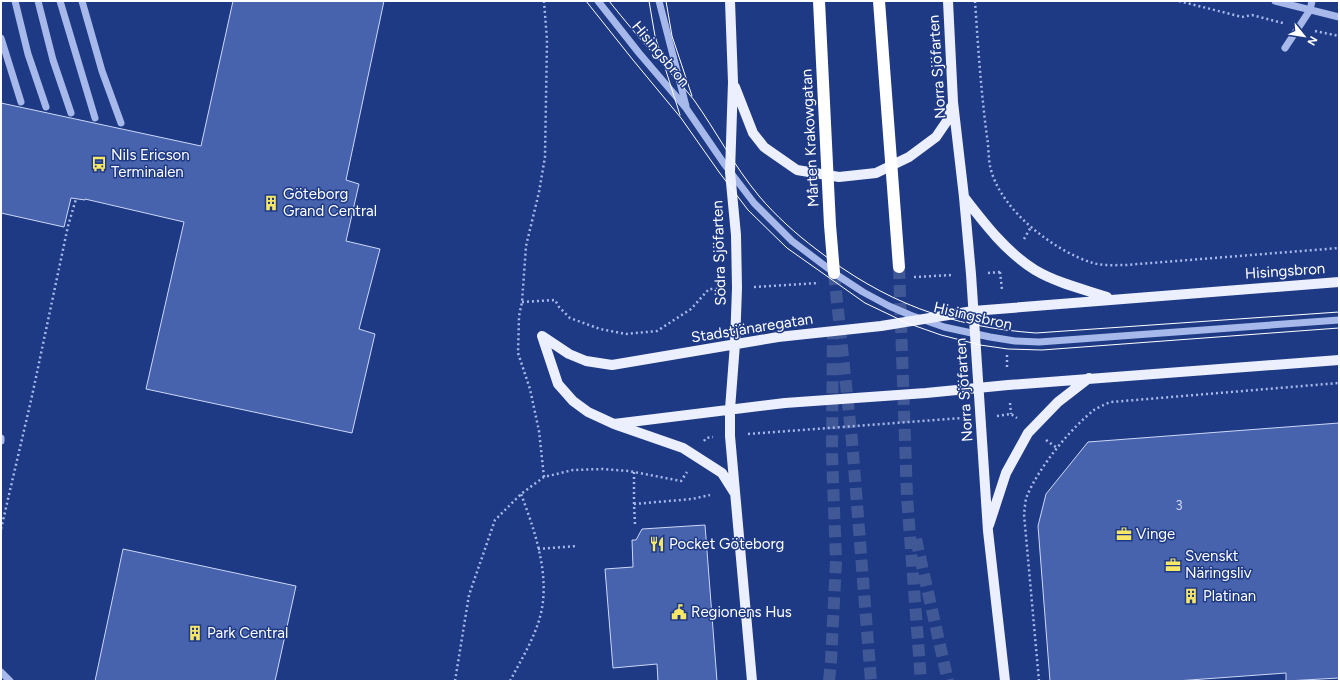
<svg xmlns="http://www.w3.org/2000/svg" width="1340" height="682" font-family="Figtree,sans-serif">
<rect width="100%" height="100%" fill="#1f3a85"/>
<path fill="#4763ad" stroke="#cbd8f7" d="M 233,1 L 384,1 L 346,180 L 359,184 L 346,241 L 380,249 L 359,329 L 375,334 L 352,433 L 146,389 L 184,222 L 85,199 L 85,200 L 71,198 L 64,227 L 1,213 L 1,103 L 201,146 Z
M 1339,423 L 1339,678 L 1286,681 L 1286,673 L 1176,681 L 1050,681 L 1038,526 L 1046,494 L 1088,442 Z
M 705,525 L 717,681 L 658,681 L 657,664 L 613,668 L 605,569 L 633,567 L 632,540 L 636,540 L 642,529 Z
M 123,549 L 296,586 L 275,681 L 95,681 Z"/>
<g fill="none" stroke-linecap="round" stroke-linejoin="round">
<path stroke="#415897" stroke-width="12" stroke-dasharray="12 6" stroke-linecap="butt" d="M 899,267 L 907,497 L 921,681
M 834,273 L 852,441 L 871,681
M 916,539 L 948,681
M 829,681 L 831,661 L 836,561 L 832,454 L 833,326"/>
<path stroke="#a7b9ea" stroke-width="2.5" stroke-dasharray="2 3" stroke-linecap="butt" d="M 975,1 C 978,46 981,92 987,137 C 989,147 988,160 991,170 C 1002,211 1054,251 1093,263 C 1103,266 1115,265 1126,265 L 1339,248
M 1179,1 L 1242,17 L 1252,15 L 1283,23
M 1315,31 L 1339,36
M 1024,239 L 1031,227
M 1000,272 L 1002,290
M 988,273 L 1000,272
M 914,277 L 953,275
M 754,287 L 819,283
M 522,302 L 555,300 L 559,307 L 570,318 L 600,329 L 626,334 L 657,331 L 691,309 L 709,289 L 720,289
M 1007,355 L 1007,368
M 1010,403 L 1011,414
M 997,416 L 1011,414 L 1017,418
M 748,434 L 962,418
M 1046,440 L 1057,448
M 704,441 L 706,438 L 713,437
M 544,477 L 539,431 L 530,389 L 518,353 L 519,316 L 522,302 L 526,246 L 539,192 L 545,157 L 547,40 L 544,1
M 634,504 L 634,472
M 635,524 L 634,504 L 692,499 L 710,495
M 1,529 L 32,396 L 68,226 L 76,199
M 538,549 L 577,546
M 455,681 L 469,595 L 495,520 L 521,494 L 544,477 L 573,470 L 602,469 L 629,471 L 681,481 L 687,472
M 510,681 C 521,660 534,639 540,617 C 551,577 535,531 521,494
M 1039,681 L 1024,514 C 1025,508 1025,501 1027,496 C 1039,467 1070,429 1094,410 C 1099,407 1105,404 1111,402 L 1339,383"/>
<path stroke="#a7b9ea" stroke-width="7" d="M 15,1 L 28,54 L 46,107
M 38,1 L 53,60 L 71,113
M 60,1 L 95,118
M 82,1 L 102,71 L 121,123
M 598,1 L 639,53 L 686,108 L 725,165 L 754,203 L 792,241 L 837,275 L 863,292 L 889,306 L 910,315 L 944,327 L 990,337 L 1015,341 L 1039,342 L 1339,320
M 659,1 L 686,106
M 1275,1 L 1339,17
M 1,38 L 21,102
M 1285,48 L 1310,10 L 1312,1
M 1,441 L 1,438
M 1,672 L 10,681"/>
<path stroke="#ebeffe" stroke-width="10" d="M 730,1 L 733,82 L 730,172 L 736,235 L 737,288 L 735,344 L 730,409 L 730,436 L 752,681
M 948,1 L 953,102 L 964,197 L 971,274 L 988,531 L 1005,681
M 735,87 L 753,133 L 764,147 L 797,170 L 839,177 L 876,173 L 909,157 L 936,137 L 949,118 L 951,107
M 964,197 C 984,223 1006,252 1035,270 C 1057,283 1083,289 1107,297
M 542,336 L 569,354 L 586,361 L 612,365 L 778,337 L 881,326 L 973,311 L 1339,282
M 542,336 L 558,384 L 573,401 L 588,412 L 614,424 L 683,448 L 722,473 L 734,492
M 614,424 L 785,403 L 926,393 L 1008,385 L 1339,360
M 989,525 L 1006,473 L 1028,433 L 1058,402 L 1089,378"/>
<path stroke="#fff" stroke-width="12" d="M 819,1 L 830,225 L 834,273
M 879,1 L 899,267"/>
<path stroke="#fff" stroke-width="1" d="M 586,1 L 633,60 L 681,118 L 719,172 L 748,210 L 787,248 L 865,303 L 907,323 L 941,335 L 980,345 L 1008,349 L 1042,350 L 1339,328
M 609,1 C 625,21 641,40 658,59 C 670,73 683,86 694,100 C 716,131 734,166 759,196 C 775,215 796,234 816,249 C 884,302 950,327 1036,333 L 1339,312
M 649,1 L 655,36 L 680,115
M 666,1 L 672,36 L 692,96"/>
</g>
<defs>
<g id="bus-bare" transform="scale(1.2)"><path d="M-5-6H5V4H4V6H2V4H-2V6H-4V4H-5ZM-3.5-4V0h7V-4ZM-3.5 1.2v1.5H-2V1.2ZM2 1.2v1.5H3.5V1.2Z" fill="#f8e767" stroke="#1f3a85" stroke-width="2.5" paint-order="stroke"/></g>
<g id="building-bare" transform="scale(1.2)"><path d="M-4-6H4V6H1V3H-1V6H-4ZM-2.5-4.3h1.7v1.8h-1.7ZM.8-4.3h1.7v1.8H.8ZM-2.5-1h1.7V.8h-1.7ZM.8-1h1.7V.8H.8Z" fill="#f8e767" stroke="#1f3a85" stroke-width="2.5" paint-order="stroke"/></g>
<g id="office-bare" transform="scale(1.2)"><path d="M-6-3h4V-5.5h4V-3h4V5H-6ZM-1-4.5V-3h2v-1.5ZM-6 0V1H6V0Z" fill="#f8e767" stroke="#1f3a85" stroke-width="2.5" paint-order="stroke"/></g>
<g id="restaurant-bare" transform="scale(1.2)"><path d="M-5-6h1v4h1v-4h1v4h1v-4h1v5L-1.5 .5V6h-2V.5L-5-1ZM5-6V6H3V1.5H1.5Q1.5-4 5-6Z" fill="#f8e767" stroke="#1f3a85" stroke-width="2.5" paint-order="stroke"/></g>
<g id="civic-bare" transform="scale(1.2)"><path d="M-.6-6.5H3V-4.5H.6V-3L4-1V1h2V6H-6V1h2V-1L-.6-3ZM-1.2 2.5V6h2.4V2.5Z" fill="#f8e767" stroke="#1f3a85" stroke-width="2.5" paint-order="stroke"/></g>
</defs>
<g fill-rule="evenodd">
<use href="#bus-bare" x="99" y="164"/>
<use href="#building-bare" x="271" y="203"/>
<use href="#office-bare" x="1124" y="534"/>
<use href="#restaurant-bare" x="657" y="544"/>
<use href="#office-bare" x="1173" y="565"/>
<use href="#building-bare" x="1191" y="596"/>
<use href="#civic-bare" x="679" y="612"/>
<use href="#building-bare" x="195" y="633"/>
</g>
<g text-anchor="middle" stroke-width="3" stroke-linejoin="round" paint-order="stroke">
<g font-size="13" fill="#d1d8ea">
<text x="1179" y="510">3</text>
</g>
<g font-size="15" fill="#fff" stroke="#1f3a85">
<text transform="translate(661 54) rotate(50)" y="5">Hisingsbron</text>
<text transform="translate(937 67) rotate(-94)" y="5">Norra Sjöfarten</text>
<text transform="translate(810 138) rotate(-93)" y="5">Mårten Krakowgatan</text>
<text transform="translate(719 253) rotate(-92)" y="5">Södra Sjöfarten</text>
<text transform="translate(1285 271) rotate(-4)" y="5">Hisingsbron</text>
<text transform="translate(973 316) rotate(13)" y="5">Hisingsbron</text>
<text transform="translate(752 328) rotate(-9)" y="5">Stadstjänaregatan</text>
<text transform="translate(964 390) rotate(-94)" y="5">Norra Sjöfarten</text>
</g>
<g font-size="15" fill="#fff" stroke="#1f3a85" text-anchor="start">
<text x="111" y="160">Nils Ericson<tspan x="111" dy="17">Terminalen</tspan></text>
<text x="283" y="199">Göteborg<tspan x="283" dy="17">Grand Central</tspan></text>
<text x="1136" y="539">Vinge</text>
<text x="669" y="549">Pocket Göteborg</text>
<text x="1185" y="561">Svenskt<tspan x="1185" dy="17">Näringsliv</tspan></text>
<text x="1203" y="601">Platinan</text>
<text x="691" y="617">Regionens Hus</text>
<text x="207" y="638">Park Central</text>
</g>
</g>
<rect width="1340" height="682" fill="none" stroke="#ffffff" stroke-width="4"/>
<g transform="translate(1304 36) rotate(120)" stroke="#1f3a85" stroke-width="3" paint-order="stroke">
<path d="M0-3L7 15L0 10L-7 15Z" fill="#ffffff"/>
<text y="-6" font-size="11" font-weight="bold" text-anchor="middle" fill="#ffffff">N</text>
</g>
</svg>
